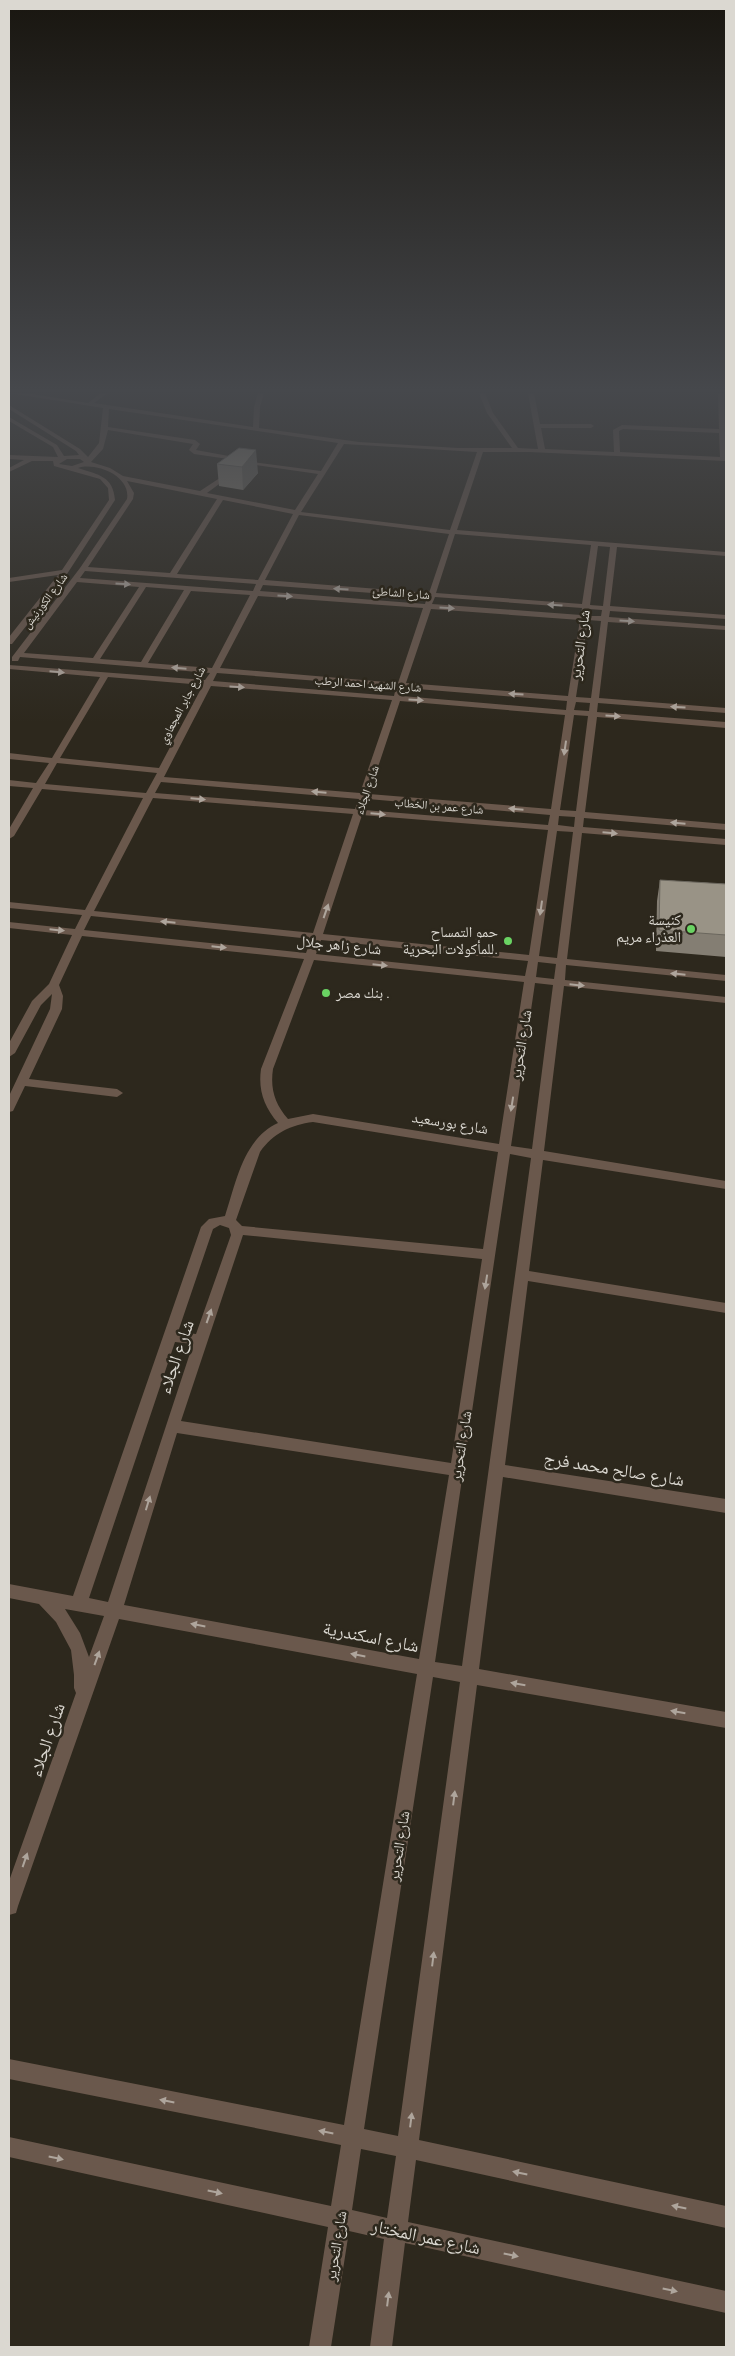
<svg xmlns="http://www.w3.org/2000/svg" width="735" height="2356" font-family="Manrope,'Noto Naskh Arabic',sans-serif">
<rect width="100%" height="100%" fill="#2d281d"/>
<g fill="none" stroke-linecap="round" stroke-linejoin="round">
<path fill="#6a584c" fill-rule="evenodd" d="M 9,393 L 26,393 L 88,403 L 101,393 L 108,393 L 94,403 L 253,427 L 254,407 L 258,393 L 264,393 L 260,407 L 259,428 L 359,442 L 458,448 L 512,448 L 487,413 L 479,393 L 485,393 L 493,413 L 518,448 L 538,449 L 528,393 L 534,393 L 540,424 L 591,424 L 594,426 L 591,428 L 541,428 L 545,449 L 614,452 L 613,430 L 622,425 L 719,429 L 718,393 L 724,393 L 726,461 L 529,452 L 483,452 L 457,530 L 726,552 L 726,556 L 617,547 L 610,606 L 726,615 L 726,619 L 610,611 L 609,617 L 726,626 L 726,630 L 608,622 L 599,698 L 726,708 L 726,713 L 598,703 L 597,712 L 726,722 L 726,728 L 597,717 L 585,812 L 726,824 L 726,830 L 584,818 L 583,827 L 726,839 L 726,845 L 582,833 L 567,959 L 726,975 L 726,981 L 566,965 L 565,980 L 726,997 L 726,1003 L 564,986 L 544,1151 L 726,1181 L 726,1189 L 543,1160 L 529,1271 L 726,1303 L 726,1313 L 528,1281 L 505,1465 L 726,1499 L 726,1513 L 503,1477 L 479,1669 L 726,1712 L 726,1728 L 477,1685 L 419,2140 L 726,2206 L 726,2228 L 416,2160 L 408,2222 L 726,2291 L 726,2313 L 405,2243 L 392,2347 L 370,2347 L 384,2239 L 349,2231 L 331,2347 L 309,2347 L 328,2227 L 9,2157 L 9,2137 L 331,2206 L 341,2145 L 9,2079 L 9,2059 L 344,2125 L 417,1674 L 119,1619 L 18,1906 L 16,1913 L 9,1915 L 9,1881 L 76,1693 L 74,1688 L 74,1675 L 71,1650 L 56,1622 L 39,1604 L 9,1598 L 9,1584 L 73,1596 L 201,1227 L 209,1219 L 225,1216 C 236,1183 243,1139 278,1123 C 264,1107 258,1090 261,1069 L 304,959 L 82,936 L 59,985 L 63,996 L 62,1009 L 29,1079 L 117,1089 L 123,1093 L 117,1097 L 25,1086 L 13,1111 L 9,1112 L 9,1096 L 50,1009 L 52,994 L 41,1005 L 15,1053 L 9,1057 L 9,1043 L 32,1001 L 49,984 L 72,935 L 9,928 L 9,922 L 75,929 L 82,915 L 9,908 L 9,902 L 85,910 L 143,798 L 42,789 L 14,836 L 9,839 L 9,829 L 33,788 L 9,786 L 9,780 L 36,783 L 49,763 L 9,759 L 9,753 L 52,758 L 100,677 L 9,669 L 9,665 L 205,680 L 210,673 L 20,657 L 18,661 L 12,661 L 12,657 L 80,568 L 127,499 C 131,476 96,462 78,468 C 99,475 113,476 115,500 L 67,574 L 12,644 L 9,644 L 9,637 L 58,575 L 9,582 L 9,578 L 62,570 L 109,500 L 108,488 L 100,479 L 54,466 L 53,461 L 32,461 L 9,472 L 9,468 L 24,460 L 9,459 L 9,455 L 58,457 L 53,447 L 9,421 L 9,417 L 57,445 L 64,456 L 79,455 L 76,451 L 9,409 L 9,405 L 80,449 L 88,457 L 99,443 L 103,408 ZM 109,409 L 338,443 L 321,471 L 245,461 L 242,463 L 318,474 L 295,510 L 207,493 L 234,473 L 232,470 L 200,491 L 123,476 L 110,468 L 91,462 L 103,449 L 108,430 L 193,444 L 189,450 L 194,454 L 242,461 L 245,459 L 196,450 L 200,444 L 195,440 L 108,427 ZM 623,429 L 719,433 L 720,457 L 620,452 L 619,431 ZM 344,444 L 477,452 L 450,530 L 301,512 ZM 67,459 L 80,459 L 84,462 L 72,466 L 59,464 ZM 127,481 L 217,499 L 170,573 L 88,567 L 133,499 L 134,493 ZM 223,500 L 293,514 L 258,580 L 177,574 ZM 299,515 L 449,534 L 429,593 L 265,580 ZM 455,534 L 591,545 L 582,604 L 436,593 ZM 598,546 L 610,547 L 603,606 L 590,605 ZM 85,571 L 256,584 L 253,591 L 80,578 ZM 77,582 L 139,587 L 93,658 L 24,653 ZM 263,585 L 427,597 L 425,604 L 260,591 ZM 146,587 L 184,590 L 141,662 L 100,659 ZM 191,591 L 250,595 L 212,668 L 148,663 ZM 258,596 L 423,608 L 398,683 L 220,668 ZM 435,597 L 582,608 L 581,615 L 432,604 ZM 431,609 L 580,620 L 568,696 L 406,683 ZM 589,609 L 602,610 L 601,616 L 588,616 ZM 588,620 L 601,621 L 591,698 L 576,697 ZM 217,673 L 396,687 L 394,696 L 213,681 ZM 108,677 L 203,685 L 159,768 L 60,758 ZM 211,686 L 392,700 L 360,793 L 164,777 ZM 405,688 L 567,701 L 566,710 L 402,696 ZM 400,701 L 565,715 L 551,809 L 369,794 ZM 576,702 L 590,703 L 589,711 L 574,710 ZM 574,715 L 588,716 L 576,811 L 560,810 ZM 57,763 L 157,773 L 146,793 L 45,784 ZM 161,782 L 359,799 L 355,809 L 155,793 ZM 153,798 L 353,814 L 313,933 L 94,911 ZM 368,799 L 550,815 L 548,825 L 364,810 ZM 362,815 L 548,830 L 529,955 L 323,934 ZM 559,816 L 575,817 L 574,827 L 558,825 ZM 557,831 L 573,832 L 557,958 L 539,956 ZM 91,916 L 311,939 L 306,953 L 84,930 ZM 321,940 L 528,961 L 525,976 L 316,954 ZM 314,960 L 524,982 L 499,1144 L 313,1114 L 288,1119 C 275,1104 270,1089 273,1069 ZM 538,962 L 556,964 L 554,979 L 536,977 ZM 535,983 L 553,985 L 532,1149 L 511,1146 ZM 313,1122 L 498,1152 L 483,1249 L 242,1226 L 236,1220 L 260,1152 C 273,1133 291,1125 313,1122 ZM 510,1154 L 531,1158 L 462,1666 L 435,1662 ZM 220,1225 L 229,1228 L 231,1235 L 196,1334 L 178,1332 L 213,1229 ZM 243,1235 L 482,1259 L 451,1463 L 181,1421 ZM 175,1342 L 193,1344 L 108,1602 L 89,1598 ZM 177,1433 L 449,1475 L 419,1659 L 124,1605 ZM 65,1609 L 104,1616 L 89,1657 L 80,1633 ZM 433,1677 L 460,1682 L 398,2136 L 364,2129 ZM 361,2149 L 396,2156 L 387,2218 L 352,2210 Z"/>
</g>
<path fill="#847e73" d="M 239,448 L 258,473 L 243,490 L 219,486 L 217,464 Z
M 660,880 L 726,884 L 726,957 L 656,951 L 657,901 Z"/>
<path fill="#6b675e" d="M 256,450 L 258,473 L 243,490 L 242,467 Z"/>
<path fill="#999386" stroke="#6b675e" d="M 239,448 L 256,450 L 242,467 L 217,464 Z
M 660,880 L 726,884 L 726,935 L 659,930 Z"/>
<defs><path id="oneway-solid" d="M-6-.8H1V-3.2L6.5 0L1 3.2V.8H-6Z" transform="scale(1.25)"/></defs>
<g fill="#aea59c">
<use href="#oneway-solid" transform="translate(123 584) rotate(4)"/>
<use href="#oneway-solid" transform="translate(341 589) rotate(-176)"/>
<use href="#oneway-solid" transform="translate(285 596) rotate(4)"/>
<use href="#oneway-solid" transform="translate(555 605) rotate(-176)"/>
<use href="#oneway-solid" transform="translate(447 608) rotate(4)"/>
<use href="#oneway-solid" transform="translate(627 621) rotate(4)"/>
<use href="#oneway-solid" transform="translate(179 668) rotate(-175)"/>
<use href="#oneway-solid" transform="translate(57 672) rotate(5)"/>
<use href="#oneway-solid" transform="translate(237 687) rotate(4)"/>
<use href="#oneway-solid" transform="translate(516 694) rotate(-176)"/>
<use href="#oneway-solid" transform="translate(416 700) rotate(4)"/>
<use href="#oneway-solid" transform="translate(678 707) rotate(-176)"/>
<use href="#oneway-solid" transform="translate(613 716) rotate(4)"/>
<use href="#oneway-solid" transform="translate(565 748) rotate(98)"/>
<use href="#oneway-solid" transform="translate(319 792) rotate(-175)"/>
<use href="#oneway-solid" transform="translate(198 799) rotate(5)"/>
<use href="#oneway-solid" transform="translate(516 809) rotate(-175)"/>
<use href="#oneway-solid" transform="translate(378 814) rotate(5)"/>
<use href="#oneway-solid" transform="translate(678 823) rotate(-175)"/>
<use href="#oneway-solid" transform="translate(610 833) rotate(5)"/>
<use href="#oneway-solid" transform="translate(541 908) rotate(98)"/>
<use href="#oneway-solid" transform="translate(326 911) rotate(-71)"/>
<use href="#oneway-solid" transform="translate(168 922) rotate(-174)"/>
<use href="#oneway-solid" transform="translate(57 930) rotate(6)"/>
<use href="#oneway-solid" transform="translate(219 947) rotate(6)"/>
<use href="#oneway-solid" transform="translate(380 965) rotate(6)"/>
<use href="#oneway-solid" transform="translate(678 974) rotate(-174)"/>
<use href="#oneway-solid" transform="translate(577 985) rotate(6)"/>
<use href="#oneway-solid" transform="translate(512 1104) rotate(99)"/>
<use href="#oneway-solid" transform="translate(486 1282) rotate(99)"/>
<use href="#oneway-solid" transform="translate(209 1316) rotate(-71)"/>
<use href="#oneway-solid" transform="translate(148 1503) rotate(-73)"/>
<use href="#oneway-solid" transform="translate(198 1625) rotate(-169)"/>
<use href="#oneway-solid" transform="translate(358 1655) rotate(-169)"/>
<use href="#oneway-solid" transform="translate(97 1658) rotate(-70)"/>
<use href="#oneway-solid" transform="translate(518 1684) rotate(-170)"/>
<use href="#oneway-solid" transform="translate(678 1712) rotate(-170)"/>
<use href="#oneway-solid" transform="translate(454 1798) rotate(-83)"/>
<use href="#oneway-solid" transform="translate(25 1860) rotate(-71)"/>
<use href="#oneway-solid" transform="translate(433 1959) rotate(-83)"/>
<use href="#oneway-solid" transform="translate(167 2101) rotate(-169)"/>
<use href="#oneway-solid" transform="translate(411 2120) rotate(-83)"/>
<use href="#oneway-solid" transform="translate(326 2132) rotate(-169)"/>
<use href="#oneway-solid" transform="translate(56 2158) rotate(12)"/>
<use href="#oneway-solid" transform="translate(520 2173) rotate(-168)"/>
<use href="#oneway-solid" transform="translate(215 2192) rotate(12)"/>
<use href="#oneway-solid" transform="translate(679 2207) rotate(-168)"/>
<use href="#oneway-solid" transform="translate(511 2255) rotate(12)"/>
<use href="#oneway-solid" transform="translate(670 2290) rotate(12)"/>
<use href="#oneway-solid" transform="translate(388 2299) rotate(-83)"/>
</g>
<linearGradient id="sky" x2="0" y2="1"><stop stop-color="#191610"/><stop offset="0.54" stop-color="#46484c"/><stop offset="1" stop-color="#46484c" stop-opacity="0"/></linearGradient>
<rect width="735" height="723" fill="url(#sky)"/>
<g fill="#6ad363" stroke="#2d281d" stroke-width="2">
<circle cx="691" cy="929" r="5"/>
<circle cx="508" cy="941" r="5"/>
<circle cx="326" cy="993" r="5"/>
</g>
<g text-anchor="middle" stroke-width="5" stroke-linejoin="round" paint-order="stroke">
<g font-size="12" fill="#dbd8d1" stroke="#2d281d">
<text transform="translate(401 593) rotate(4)" y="4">شارع الشاطئ</text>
<text transform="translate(45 601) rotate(-53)" y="4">شارع الكورنيش</text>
<text transform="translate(368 684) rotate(4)" y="4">شارع الشهيد احمد الرطب</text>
<text transform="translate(182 705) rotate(-62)" y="4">شارع جابر المجعاوي</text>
<text transform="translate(367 790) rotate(-71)" y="4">شارع الجلاء</text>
<text transform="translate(439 806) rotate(5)" y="4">شارع عمر بن الخطاب</text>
</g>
<g font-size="15" fill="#dbd8d1" stroke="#2d281d">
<text transform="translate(580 645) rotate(-82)" y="5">شارع التحرير</text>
<text transform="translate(339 945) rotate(6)" y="5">شارع زاهر جلال</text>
<text transform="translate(521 1045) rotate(-81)" y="5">شارع التحرير</text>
<text transform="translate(450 1123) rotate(9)" y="5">شارع بورسعيد</text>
<text transform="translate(461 1446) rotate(-81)" y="5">شارع التحرير</text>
<text transform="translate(399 1846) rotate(-81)" y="5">شارع التحرير</text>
<text transform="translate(336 2246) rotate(-81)" y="5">شارع التحرير</text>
</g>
<g font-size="15" fill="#dbd8d1" stroke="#2d281d" text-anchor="end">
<text x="681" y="925">كنيسة<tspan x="681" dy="17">العذراء مريم</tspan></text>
<text x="498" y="937">حمو التمساح<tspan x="498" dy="17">للمأكولات البحرية.</tspan></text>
<text x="336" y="998" text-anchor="start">بنك مصر .</text>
</g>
<g font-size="18" fill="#dbd8d1" stroke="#2d281d">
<text transform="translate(176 1357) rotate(-71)" y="6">شارع الجلاء</text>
<text transform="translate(614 1469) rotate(9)" y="6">شارع صالح محمد فرج</text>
<text transform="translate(371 1637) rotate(11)" y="6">شارع اسكندرية</text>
<text transform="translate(47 1740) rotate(-71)" y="6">شارع الجلاء</text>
<text transform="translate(426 2237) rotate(12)" y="6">شارع عمر المختار</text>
</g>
</g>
<rect width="735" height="2356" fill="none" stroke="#dbd8d1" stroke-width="20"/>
</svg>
